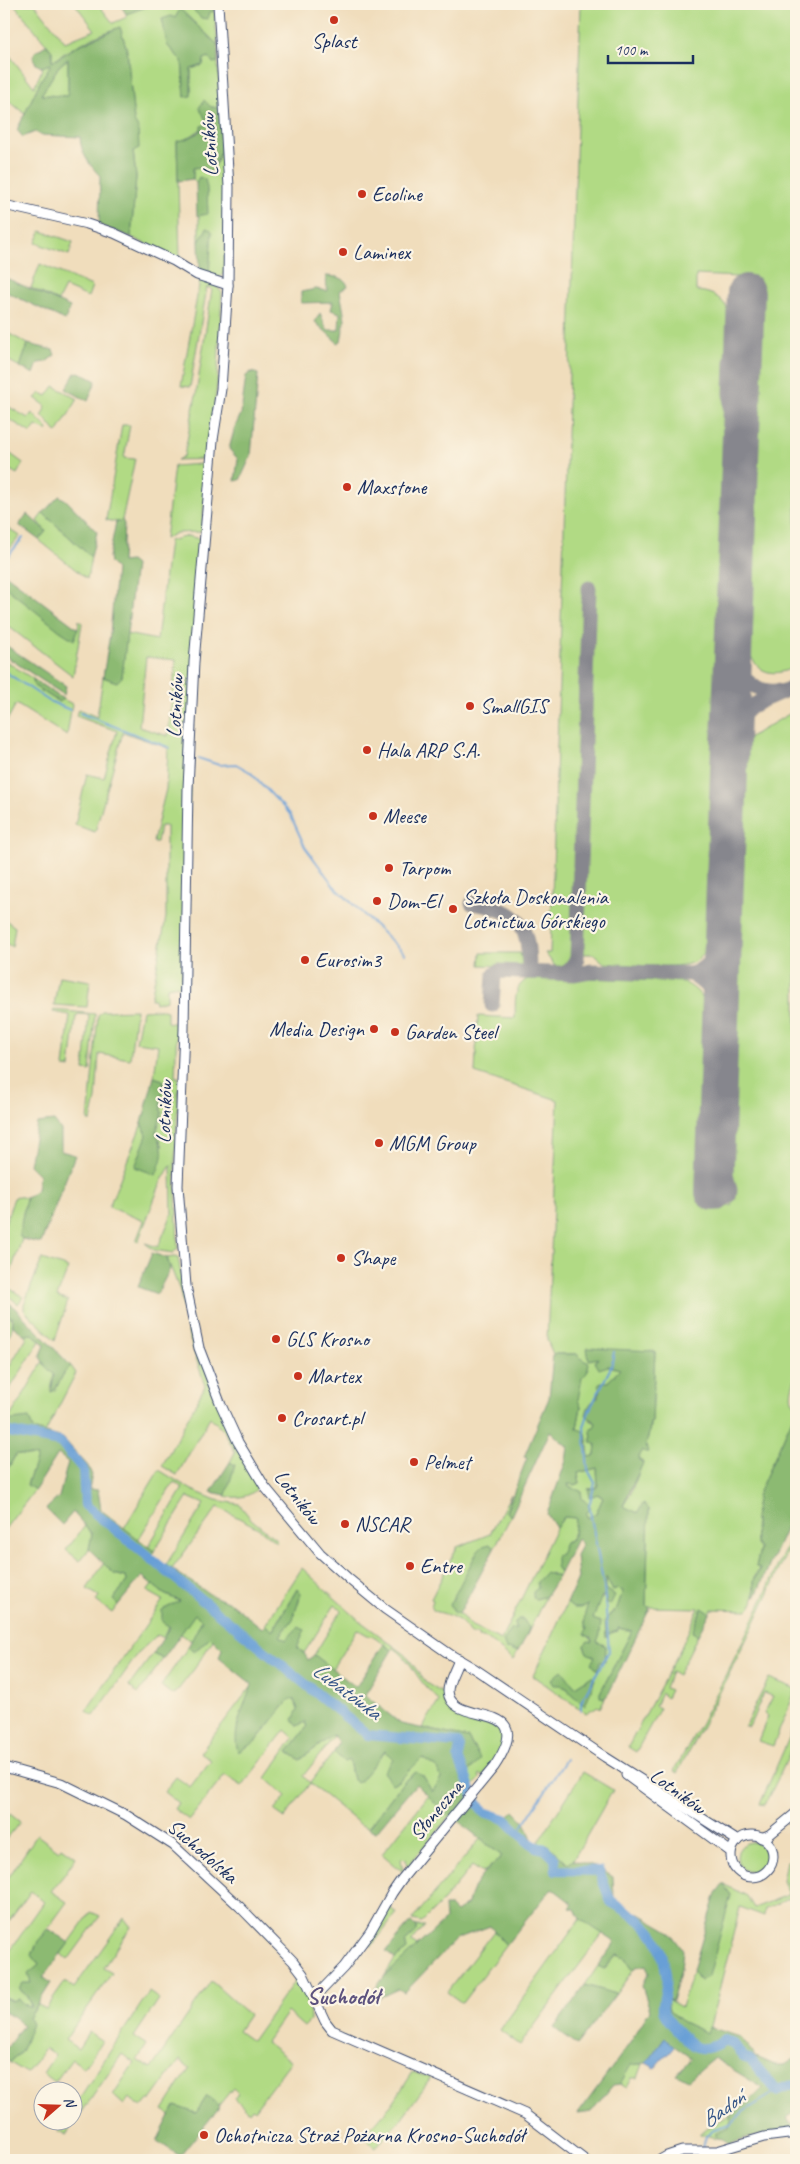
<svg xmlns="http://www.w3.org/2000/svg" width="800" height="2164" font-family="Caveat,sans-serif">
	<rect width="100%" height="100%" fill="#fcf5e5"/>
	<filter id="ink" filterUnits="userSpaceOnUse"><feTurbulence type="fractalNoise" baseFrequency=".02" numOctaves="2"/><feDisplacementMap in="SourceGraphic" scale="10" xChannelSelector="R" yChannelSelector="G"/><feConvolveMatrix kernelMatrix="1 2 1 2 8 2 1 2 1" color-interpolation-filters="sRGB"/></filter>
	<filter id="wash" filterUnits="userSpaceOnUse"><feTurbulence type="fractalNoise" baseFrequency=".0096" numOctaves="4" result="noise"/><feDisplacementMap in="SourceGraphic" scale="20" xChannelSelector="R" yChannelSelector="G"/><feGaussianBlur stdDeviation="1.12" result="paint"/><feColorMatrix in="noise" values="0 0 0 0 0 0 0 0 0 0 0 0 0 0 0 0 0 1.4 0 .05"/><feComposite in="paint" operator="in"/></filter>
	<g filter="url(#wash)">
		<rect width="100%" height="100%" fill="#f0ddbc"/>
		<!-- green -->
		<g fill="#b1da84" stroke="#668471" fill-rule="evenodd">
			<path d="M14,4H35L65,42L95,30L75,4H98L113,23L127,17L126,14L154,4H198L194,11H214L218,45L181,10L175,18L167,45L182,61L185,97L191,95V69L203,65L204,59L209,57L218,62L220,108L211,107L204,100V117L209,124C198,130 190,139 177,142L180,260L131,237L136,177L133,150L134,121L127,50L120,27C101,34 63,49 51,65C40,79 33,97 25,114L4,97V48L34,87L43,68L41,67L52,63V51Z"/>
			<path d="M581,4H796V666C769,681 752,670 746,641L759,278L696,275V291C717,292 729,303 732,324L710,940C707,948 703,958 694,962C679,970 624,964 604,963L594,954H582L593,586L585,587L572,956C568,964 564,967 555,966L545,953H550L553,870Z"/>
			<polygon points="68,58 68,96 41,95 59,66"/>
			<polygon points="223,147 226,193 225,273 218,278 209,275 207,228 199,242 199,177 196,183 193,179 193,168 216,164"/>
			<polygon points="41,231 73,242 69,255 36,243"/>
			<polygon points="40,264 92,286 88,297 65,287 58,301 31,288"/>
			<path d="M200,280L215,284L222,293L217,385L208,457C200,461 187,459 177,460L184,456L196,395L212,289L207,287L190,387L181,386Z"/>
			<polygon points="4,331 28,344 20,367 4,358"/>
			<polygon points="54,386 78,399 57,433 42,415 46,406 35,398 41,393 47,396"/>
			<polygon points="4,404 28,418 32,413 48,429 47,431 36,426 31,433 4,416"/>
			<polygon points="122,425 130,425 124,458 135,459 122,520 116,522 106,520"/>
			<polygon points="4,449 23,463 17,474 5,467"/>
			<polygon points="201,464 207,467 202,530 200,532 176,533 165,539 174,466"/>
			<polygon points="43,513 91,557 87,579 39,540 46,531 37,521"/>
			<polygon points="4,525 20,536 7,552 4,544"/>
			<path d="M188,536L200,539L182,987H178V985L167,987V1000L155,1003L154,999H151L166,917V826H160L157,842H153L166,789L168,748L123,732L95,832L75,825L87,774L104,778L117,731L76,716L78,709L97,717L103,677L117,682L122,677L126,634L157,640L169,541ZM146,657L176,660L168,736L139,727Z"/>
			<polygon points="4,586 29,606 78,629 79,620 82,623 73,676 4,623"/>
			<polygon points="4,660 33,679 34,686 59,702 63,699 72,704 67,736 16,704 4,726"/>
			<path d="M796,710V1375C793,1387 787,1396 796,1406V1410L757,1496L755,1521L756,1543L760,1549L756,1567H760C757,1572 754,1577 754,1583C753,1594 757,1601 748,1610L712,1609L710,1613L702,1608L693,1632L698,1635L678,1675L671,1671L665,1688L670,1690L666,1698L661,1693L655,1706L660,1708L636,1752L628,1747L678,1654L699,1608L646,1607L649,1509L638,1513L623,1506L631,1493L643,1462L638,1459C642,1446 651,1438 650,1423L652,1422L655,1352L599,1357L608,1366L620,1369C616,1375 612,1378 606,1383C597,1391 594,1409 590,1420L596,1423L595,1427L591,1428L592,1443L596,1444L595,1456L589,1457L586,1433L577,1428L581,1407L577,1400L583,1360L577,1354H553L547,1340L558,1100L475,1073L478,1016L515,1018C516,998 512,984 534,976L684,982C699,991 704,996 708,1014L701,1206H732L733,1182L727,1157L743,741Z"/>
			<polygon points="4,919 15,927 12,947 4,942"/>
			<polygon points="481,953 520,953 523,965 522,967 480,965"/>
			<polygon points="59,976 90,981 87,1007 54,1005"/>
			<path d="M159,1009L167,1011V1022L177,1024L175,1077H179L175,1164L178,1248L173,1253L154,1250L145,1243L158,1247L172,1214L171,1165L161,1182L138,1242L136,1241L144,1221L109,1207L142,1123L147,1135L163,1146L156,1133L162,1113C158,1104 165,1090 163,1080L154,1077L158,1045L136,1042L142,1010Z"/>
			<polygon points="54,1010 95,1014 90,1071 84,1070 89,1015 79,1014 76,1016 70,1068 64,1067 70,1015 53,1012"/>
			<polygon points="136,1010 130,1059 99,1054 96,1099 91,1121 88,1121 98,1015 102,1011"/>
			<polygon points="17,1196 26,1198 19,1235 22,1239 6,1286 23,1297 18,1304 4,1292 4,1226 14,1198"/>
			<path d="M174,1257L178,1258L179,1263L193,1335L260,1485C252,1497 238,1499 225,1496L234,1465L230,1462L235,1452L224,1431L210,1417L177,1475L162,1466L205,1386L188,1333L180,1291L167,1258Z"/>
			<polygon points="42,1259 68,1268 57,1297 68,1301 55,1340 24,1310 24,1304"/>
			<path d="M8,1302L11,1304L8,1314C17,1325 10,1333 4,1344V1306Z"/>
			<polygon points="33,1334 40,1341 4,1398 4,1375 27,1337 25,1335"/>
			<polygon points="43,1362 54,1375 51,1392 55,1390 64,1373 71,1366 76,1373 45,1433 7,1422"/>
			<polygon points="16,1454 38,1457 27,1484 35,1490 4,1530 4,1465 9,1467"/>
			<polygon points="597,1468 598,1485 596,1488 589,1489 603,1498 596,1513 588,1518 586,1514 590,1507 569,1487 568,1483 575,1485 580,1483 578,1473"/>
			<polygon points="159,1470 192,1490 216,1500 239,1504 251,1519 277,1540 276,1542 258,1528 218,1507 172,1569 166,1565 204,1504 188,1497 154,1551 148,1547 183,1488 174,1482 138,1540 124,1528"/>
			<path d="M511,1494L506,1512L511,1516L494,1549L490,1544L454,1612L459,1614L472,1626L501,1640L556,1528L564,1517L576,1518C575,1529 575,1537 565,1543L556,1566L560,1573L558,1577L551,1573L538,1588L536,1599L546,1596L526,1637L529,1628L523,1619L515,1622L516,1630L512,1629L509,1634L512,1651H518L513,1660L487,1639L478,1637V1634H470C462,1618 450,1615 434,1611L431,1607L433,1600L431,1599L457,1547L490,1534Z"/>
			<path d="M796,1523V1530C762,1613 720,1693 677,1773L674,1771C720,1691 761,1608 796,1523Z"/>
			<polygon points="85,1526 92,1535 89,1549 80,1561 66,1550"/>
			<polygon points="104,1563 114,1574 126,1577 127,1581 113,1600 118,1605 112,1613 96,1601 99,1596 87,1589"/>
			<path d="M302,1568L360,1621L406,1655L426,1683L444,1694L448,1703L455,1711L462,1715L478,1717L495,1722L500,1728L503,1734L502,1749L483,1776L479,1774L480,1779L472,1787L468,1771L481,1760L468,1738L422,1728L439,1701C435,1695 429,1691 425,1686C414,1673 409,1658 394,1648L392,1650L375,1637L369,1636L357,1629L332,1669L314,1655L341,1611L335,1605L304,1653L297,1648L304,1630L285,1640L280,1636L293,1619L297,1589L272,1631L265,1625Z"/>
			<path d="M606,1576L613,1591L617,1589L623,1591L617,1608L609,1615L610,1633L618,1628L632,1631L600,1693L601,1697L605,1698L600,1708L598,1706L586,1713L533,1676L567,1603L573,1608L588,1604L587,1629L588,1636L594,1642L584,1645L587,1653L606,1646L597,1642L593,1619L600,1600L608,1593L606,1590ZM592,1676L595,1679L591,1687L568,1689L560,1685L567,1679L575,1687Z"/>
			<polygon points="152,1584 164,1594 181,1602 163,1638 157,1635 140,1651 94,1716 86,1711 163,1600 147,1591"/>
			<polygon points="195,1614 202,1619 192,1641 180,1634"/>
			<polygon points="210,1637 213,1640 195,1668 174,1695 161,1686 188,1647 194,1652"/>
			<polygon points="153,1654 163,1659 138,1694 129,1686"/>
			<polygon points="769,1678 796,1689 773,1746 758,1741 768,1716 764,1714 773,1696 764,1693 749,1727 745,1726"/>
			<polygon points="253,1684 237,1726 255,1742 290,1699 294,1700 307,1727 288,1752 300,1760 333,1735 334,1737 303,1776 310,1783 334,1752 344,1761 349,1760 353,1780 385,1751 393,1759 412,1768 422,1758 438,1769 441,1778 432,1793 424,1777 416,1773 404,1781 368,1828 361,1825 310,1783 285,1818 275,1811 286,1796 266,1778 294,1738 285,1730 242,1786 225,1775 189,1820 174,1809 178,1803 164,1792 176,1777 190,1787 211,1760 200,1753"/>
			<path d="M796,1722C796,1748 776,1781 765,1805L760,1804Z"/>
			<polygon points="583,1772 613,1790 573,1860 568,1865 548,1845 537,1844"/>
			<polygon points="428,1796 449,1817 407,1867 406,1859 401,1858 403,1872 382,1854"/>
			<polygon points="10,1814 20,1822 4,1842 4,1823"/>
			<path d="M37,1835L59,1851L62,1847L76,1857L64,1875L51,1891L67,1902C55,1919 41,1936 32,1954L39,1965L35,1969L31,1983L19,1989L26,1995L32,2008L4,1997V1959L44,1902L31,1891L4,1928V1884Z"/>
			<polygon points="480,1839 502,1856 483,1873 472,1866 442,1902 422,1922 412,1920"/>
			<circle cx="752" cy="1857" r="15"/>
			<polygon points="796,1860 796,1880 787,1881 786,1883 791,1895 790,1898 765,1909 764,1916 740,1907 708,2034 683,2022 669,2010 667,1999 681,2007 693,1970 700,1981 731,1895 723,1884 747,1896 754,1908 788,1895 782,1881 786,1861"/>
			<polygon points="389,1907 397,1913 372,1946 369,1944"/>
			<polygon points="91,1912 100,1916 68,1960 61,1954"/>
			<polygon points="124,1918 131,1927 103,1968 112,1973 65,2040 78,2049 89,2032 102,2041 84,2068 72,2059 55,2082 43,2073 55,2055 45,2048 27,2073 9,2062 21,2052 29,2018 38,2005 46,2009 65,1982 74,1988"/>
			<polygon points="580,1919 603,1933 520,2045 500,2030"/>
			<polygon points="416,1926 425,1926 411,1942 419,1947 384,1977 395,1959 407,1950 405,1942 416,1932"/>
			<polygon points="494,1931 506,1945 462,2003 447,1992"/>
			<polygon points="617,1955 625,1958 633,1970 616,1994 585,1985 598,1966 605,1969"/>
			<path d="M298,1976C306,1990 310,2004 310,2021L304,2027L287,2012L266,2042L291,2061L254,2110L252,2108L249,2112L235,2098L238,2093L233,2088L219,2105L207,2096L196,2113L175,2106L171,2115L163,2110L190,2068L180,2060L151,2100H148L142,2107L129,2098L124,2105L113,2095L134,2063L122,2054L66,2135L57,2132L64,2122H72L73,2108L149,1992L159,1999L134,2037L147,2045L137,2060L151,2069L211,1981L249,2015L238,2031L252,2041Z"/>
			<polygon points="631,2064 643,2064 638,2078 632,2078 627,2088 620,2084"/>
			<polygon points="413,2072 431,2078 401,2119 376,2147 363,2137 392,2104"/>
			<polygon points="730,2115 731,2120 729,2128 716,2133 716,2138 700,2134 707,2128"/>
		</g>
		<!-- forest -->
		<g fill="#8cba72" stroke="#547468" fill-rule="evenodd">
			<polygon points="120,4 154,4 126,14"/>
			<polygon points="198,4 215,4 214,11 210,12 208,19 201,18 194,11"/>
			<polygon points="180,9 218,45 218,62 213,63 209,57 204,59 203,65 191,69 191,96 185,97 182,61 167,45 162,19 171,16 175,18"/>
			<path d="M120,27L127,50L134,121L138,128L139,148L133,151L136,177L131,237L99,225L100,176C89,164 81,154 80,137L41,135L35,132L23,137L17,130L41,80L51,64L41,67L36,64L33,57L35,52L46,45L52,51V62L77,46ZM68,59V96L41,95L59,66Z"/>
			<path d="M204,100L211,107L220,108L223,147L211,172L201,167L193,168V179L178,181L177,141C186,140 194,136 201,130V126L209,124L199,108Z"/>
			<polygon points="199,177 205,179 207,188 208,214 197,216 196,183"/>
			<polygon points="207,228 212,231 209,275 200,271 199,242"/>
			<path d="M326,276C336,277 344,276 348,286L340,291L345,319L341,341L338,343L315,322L320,313L327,330H339L340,313L331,310L333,302L301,303V292L316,289L327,291Z"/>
			<polygon points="4,277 70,307 65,320 4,291"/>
			<polygon points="28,344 53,350 55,355 46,362 38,363 34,374 20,367"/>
			<polygon points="79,372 96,381 88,401 66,389 75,373"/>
			<polygon points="251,372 258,374 251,456 240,480 235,481 238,459 229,449 235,427 241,414 246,376"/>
			<polygon points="59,496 66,500 97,532 91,557 43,513"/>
			<polygon points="27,514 46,531 39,540 19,525"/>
			<polygon points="122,520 124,524 122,562 130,561 135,565 122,677 117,682 103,677 110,634 116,569 110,563 109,557 116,522"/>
			<polygon points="4,573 78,629 74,640 60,631 4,586"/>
			<polygon points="4,644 66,686 64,695 4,655"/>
			<polygon points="33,679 63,699 59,702 34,686"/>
			<path d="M154,1077L163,1080C165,1090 158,1104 162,1113L156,1133C166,1151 163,1156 156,1175L135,1167L147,1135L142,1123Z"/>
			<polygon points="54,1121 61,1130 61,1151 75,1155 41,1243 22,1239 19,1235 26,1198 37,1190 39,1175 29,1165 37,1123"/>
			<polygon points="152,1253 167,1258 170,1269 157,1294 138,1287"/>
			<polygon points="11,1304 71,1366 64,1373 55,1390 51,1392 54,1375 46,1367 40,1357 45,1345 33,1334 25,1335 13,1326 13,1319 8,1314"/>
			<path d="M587,1348L655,1351L652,1422L650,1423L649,1433L646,1445L648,1452H645L643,1450L638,1459L643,1463L623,1506L638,1513L643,1503L649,1509L646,1606L650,1608L609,1693L605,1698L600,1697V1693L632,1631L618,1628V1631L610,1633L606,1638L605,1620L617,1608L623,1591L617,1589L613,1591L606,1577V1590L615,1595L610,1605L607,1604L605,1596H602L593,1619L601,1622L600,1634L597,1642L606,1646L605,1662H600L597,1670L591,1663L595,1657L587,1653L584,1645L588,1641L593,1642L592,1638L584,1634L587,1629C582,1621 585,1612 588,1605L581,1608H573L567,1603L578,1578L576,1555L582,1544L577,1539L560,1573L556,1566V1556L560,1554L565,1543L571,1539L574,1534L576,1518L564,1517L556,1528L547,1514L566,1461L568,1447L550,1431L511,1516L506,1512L527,1458L524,1457L549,1398L553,1354H577L583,1360L589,1363L587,1373L582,1378L578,1400L581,1407L577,1428L586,1433L589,1457L595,1456L596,1444L592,1443L591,1428L594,1427L596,1423L586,1415C588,1406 590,1402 598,1398L601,1390L598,1386L601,1382H608L620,1369L608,1366L599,1369L595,1362L598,1358L589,1360ZM597,1468L598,1485L596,1488L588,1489L590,1497L598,1494L603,1498L596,1513L588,1518L586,1514L591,1507L582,1498L581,1491L569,1487L568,1484L575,1485L580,1483L578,1473Z"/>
			<polygon points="796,1410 796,1505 755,1598 754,1580 760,1568 756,1567 760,1549 756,1543 755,1521 757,1496"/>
			<path d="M29,1418L33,1429L63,1438L88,1466L92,1475L89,1489L98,1490L101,1510L154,1551L152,1556L211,1595L232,1604L262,1628L265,1625L273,1631L297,1589L301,1594L293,1619L280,1636L286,1640L298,1627L305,1630L297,1648L304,1653L308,1660L314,1655L316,1656L356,1687L384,1644L392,1650L365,1695L401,1724L468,1738L481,1760L468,1772L473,1793L485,1811L506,1819L514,1811L525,1822L533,1841L536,1844L548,1845L568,1864L573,1860L595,1866L613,1877L614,1899L669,1931L683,1950L681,1969L672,2001L667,1999L669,2010L683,2022L707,2033L709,2027L740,2037L756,2057L775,2065H785L796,2058V2111L787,2118L790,2123L796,2124V2130L763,2134L728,2144L723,2139L716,2138V2133L729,2128L731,2120L730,2115L749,2102L763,2088L714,2058L688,2080L677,2074L691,2058L674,2046L665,2037L646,2063L631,2065L620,2084L613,2085L591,2112L578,2114L630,2043L650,2010L642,1986L649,1973L646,1965L636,1967L633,1970L625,1958L617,1955L604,1969L598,1966L615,1942L580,1919L575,1909L570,1908L573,1904L552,1888L506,1945L490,1926L456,1939L405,1992L398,1989L374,2000L369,1997L384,1977L445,1920L444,1906H450L456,1912L468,1904C472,1881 487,1871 502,1856L458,1821L449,1817L416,1784L376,1832L368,1828L404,1781L416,1772L424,1777L432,1792L441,1778L438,1769L422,1758L399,1781L392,1784L383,1772L393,1759L385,1751L358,1783L353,1780L349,1760L344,1762L334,1752L339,1743L333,1735L300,1760L288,1752L307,1727L305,1722L297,1726L293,1720L298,1709L294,1700L290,1699L255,1742L238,1752C231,1730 245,1705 252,1684L219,1658L222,1649L210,1637L194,1652L188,1647L202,1620L195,1614L163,1659L153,1654L170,1627L162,1622V1610L180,1601L164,1594L142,1576L118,1605L113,1600L127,1581L126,1577L114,1574L89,1549L92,1534L73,1512L62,1525L46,1509L59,1497L68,1462L58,1454L35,1490L27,1485L37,1457L16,1454L9,1467L4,1465V1421Z"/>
			<polygon points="230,1462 235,1465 226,1495 211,1492"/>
			<polygon points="490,1544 494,1549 459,1614 454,1612 450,1604 477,1552 483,1546"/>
			<polygon points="546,1572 558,1577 546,1596 536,1599 533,1597 533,1592 538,1588 537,1582"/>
			<polygon points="702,1608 710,1613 698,1635 692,1632"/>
			<polygon points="519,1619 523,1619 529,1628 526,1637 518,1651 506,1649 503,1641 512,1629 516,1630 515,1622"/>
			<polygon points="562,1670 575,1687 592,1676 595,1679 585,1706 570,1693 568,1689 560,1685 554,1685 551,1680"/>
			<polygon points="723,1884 731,1895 709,1976 700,1981 693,1970 716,1893"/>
			<polygon points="410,1923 416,1926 416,1932 405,1942 407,1950 395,1959 386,1952"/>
			<polygon points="49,1929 69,1943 43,1977 51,1983 29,2018 32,2024 21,2052 9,2062 4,2058 4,2052 23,2025 4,2011 4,1997 11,2001 18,1999 22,2004 32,2007 26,1995 19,1989 23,1983 31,1983 28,1974 39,1965 32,1955 38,1941"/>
			<polygon points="585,1985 616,1994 577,2045 554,2028"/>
			<polygon points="207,2096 219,2105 218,2109 180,2156 157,2141 175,2106 196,2113"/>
		</g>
		<!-- water -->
		<polygon fill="#689fd6" stroke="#42679a" points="665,2037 674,2046 655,2068 646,2063"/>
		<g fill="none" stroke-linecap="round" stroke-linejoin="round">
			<!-- stream -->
			<g stroke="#689fd6" stroke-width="2">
				<polyline points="8,556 23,538"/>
				<polyline points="4,671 49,701 70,710"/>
				<polyline points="80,713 170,748"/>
				<polyline points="198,758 219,765 236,764 250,772 290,814 305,847 334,886 405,954"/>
				<polyline points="581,1710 581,1703 584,1696 609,1651 604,1587 589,1506 595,1483 588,1470 584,1427 589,1411 611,1367 614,1352"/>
				<polyline points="518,1833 566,1759"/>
				<polyline points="703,2148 706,2136 714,2130 730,2125 743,2112 777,2091"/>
			</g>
			<!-- river -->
			<path stroke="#689fd6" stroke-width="10" d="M4,1431L60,1442L83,1469L85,1505L368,1735L458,1743L460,1747L458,1757L475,1800L484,1812L505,1819L527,1841L536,1847L545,1849L555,1859L556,1870L599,1871L611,1902C628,1911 652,1926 659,1945C663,1956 668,1975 666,1987C665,1994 662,2002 663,2010C664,2018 688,2043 696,2047C705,2051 718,2045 725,2040L734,2044L743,2057L751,2060L777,2091L796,2083"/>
			<!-- taxiway -->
			<g stroke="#86868d" stroke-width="15">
				<path d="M733,654C739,676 753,693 777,691"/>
				<path d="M730,738C746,697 764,703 796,685"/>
				<path d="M472,903C521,910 529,924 529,972"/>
				<polyline points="561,973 569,970 577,959 589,588"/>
				<path d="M691,974C712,988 713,992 720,1016"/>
				<path d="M492,1005L494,975L499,971L575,974L591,971L691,974C709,968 715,954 723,938"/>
				<polyline points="715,1163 704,1194 707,1200 720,1203 729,1196 730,1190 716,1136"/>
			</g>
			<!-- runway -->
			<polyline stroke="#86868d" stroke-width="38" points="714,1192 746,293"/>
		</g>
	</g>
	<g filter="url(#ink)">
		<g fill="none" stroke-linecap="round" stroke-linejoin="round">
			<!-- minor casing -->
			<g stroke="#3b496c" stroke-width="11">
				<g id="minor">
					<polyline points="218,4 229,187 228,285 221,389 213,440 194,662 188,788 184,1029 178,1186 186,1286 199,1348 221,1405 238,1442 265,1487 320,1553 350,1580 385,1609 451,1655 475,1669 605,1757 738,1841"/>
					<polyline points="4,205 87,224 114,233 174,261 197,275 228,285"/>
					<polyline points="4,1767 61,1783 126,1815 173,1845 240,1907 293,1961 303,1974 325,2021 332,2030 525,2114 585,2160"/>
					<polyline points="626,1775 731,1852"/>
					<circle cx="752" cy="1856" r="21"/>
					<polyline points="761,1838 769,1835 796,1813"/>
					<path d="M315,1997L344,1967L370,1932L392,1893L401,1880L494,1767C542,1695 450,1730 448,1691C448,1681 456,1669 459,1659"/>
					<polyline points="660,2160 667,2156 682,2151 717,2151 764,2137 796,2133"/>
				</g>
			</g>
			<!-- minor -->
			<use href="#minor" stroke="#fff" stroke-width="9"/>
		</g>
	</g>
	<!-- markers -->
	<g fill="#c8321e" stroke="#fcf5e5" stroke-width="2">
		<circle cx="334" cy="20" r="5"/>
		<circle cx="362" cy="194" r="5"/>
		<circle cx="343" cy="252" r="5"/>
		<circle cx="347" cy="487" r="5"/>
		<circle cx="470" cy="706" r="5"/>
		<circle cx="367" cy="750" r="5"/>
		<circle cx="373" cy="816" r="5"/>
		<circle cx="389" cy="868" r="5"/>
		<circle cx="377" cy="901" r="5"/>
		<circle cx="453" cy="909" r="5"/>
		<circle cx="305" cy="960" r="5"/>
		<circle cx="374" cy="1029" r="5"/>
		<circle cx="395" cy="1032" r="5"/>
		<circle cx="379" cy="1143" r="5"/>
		<circle cx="341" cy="1258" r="5"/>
		<circle cx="276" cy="1339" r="5"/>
		<circle cx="298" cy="1376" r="5"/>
		<circle cx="282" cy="1418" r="5"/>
		<circle cx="414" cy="1462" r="5"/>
		<circle cx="345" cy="1524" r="5"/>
		<circle cx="410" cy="1566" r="5"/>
		<circle cx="204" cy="2135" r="5"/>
	</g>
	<g text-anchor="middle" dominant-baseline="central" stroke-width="4.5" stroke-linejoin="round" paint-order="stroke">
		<!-- poi labels -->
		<g font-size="21" fill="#1b2f5e" stroke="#fcf5e5" text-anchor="start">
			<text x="334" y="41" text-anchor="middle">Splast</text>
			<text x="372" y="194">Ecoline</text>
			<text x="353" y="252">Laminex</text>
			<text x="357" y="487">Maxstone</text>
			<text x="480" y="706">SmallGIS</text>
			<text x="377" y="750">Hala ARP S.A.</text>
			<text x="383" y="816">Meese</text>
			<text x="399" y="868">Tarpom</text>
			<text x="463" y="897">Szkoła Doskonalenia<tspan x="463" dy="24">Lotnictwa Górskiego</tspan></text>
			<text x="387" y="901">Dom-El</text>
			<text x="315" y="960">Eurosim3</text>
			<text x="364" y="1029" text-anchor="end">Media Design</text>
			<text x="405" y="1032">Garden Steel</text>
			<text x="389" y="1143">MGM Group</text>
			<text x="351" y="1258">Shape</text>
			<text x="286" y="1339">GLS Krosno</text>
			<text x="308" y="1376">Martex</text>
			<text x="292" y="1418">Crosart.pl</text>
			<text x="424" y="1462">Pelmet</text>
			<text x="355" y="1524">NSCAR</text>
			<text x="420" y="1566">Entre</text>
			<text x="214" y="2135">Ochotnicza Straż Pożarna Krosno-Suchodół</text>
		</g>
		<!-- street labels -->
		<g font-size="21" fill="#1b2f5e" stroke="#fcf5e5">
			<text transform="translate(209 145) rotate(-93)">Lotników</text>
			<text transform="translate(175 706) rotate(-87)">Lotników</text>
			<text transform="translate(164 1112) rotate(-88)">Lotników</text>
			<text transform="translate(298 1497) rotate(52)">Lotników</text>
			<text transform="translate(678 1791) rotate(36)">Lotników</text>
			<text transform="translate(436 1810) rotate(-50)">Słoneczna</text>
			<text transform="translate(203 1851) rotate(41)">Suchodolska</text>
		</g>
		<!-- water labels -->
		<g font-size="22" font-style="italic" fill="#365688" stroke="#fcf5e5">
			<text transform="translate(347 1691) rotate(37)">Lubatówka</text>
			<text transform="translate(723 2109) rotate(-35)">Badoń</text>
		</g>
		<!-- quarter labels -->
		<g font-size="24" font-weight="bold" fill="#5c527e" stroke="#fcf5e5">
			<text x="343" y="1996">Suchodół</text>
		</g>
	</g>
	<!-- margin -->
	<rect width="800" height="2164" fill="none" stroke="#fcf5e5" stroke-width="20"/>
	<!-- north arrow -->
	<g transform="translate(58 2106) rotate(70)"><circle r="24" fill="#fcf5e5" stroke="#a2a6af"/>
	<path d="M0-4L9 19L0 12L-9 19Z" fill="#c8321e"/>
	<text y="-8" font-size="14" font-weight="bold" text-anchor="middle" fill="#1b2f5e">N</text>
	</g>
	<!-- scale -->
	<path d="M608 55v8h85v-8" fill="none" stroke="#1b2f5e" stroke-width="2.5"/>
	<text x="615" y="55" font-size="15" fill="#1b2f5e" stroke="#fcf5e5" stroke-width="4" paint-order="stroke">100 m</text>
</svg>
